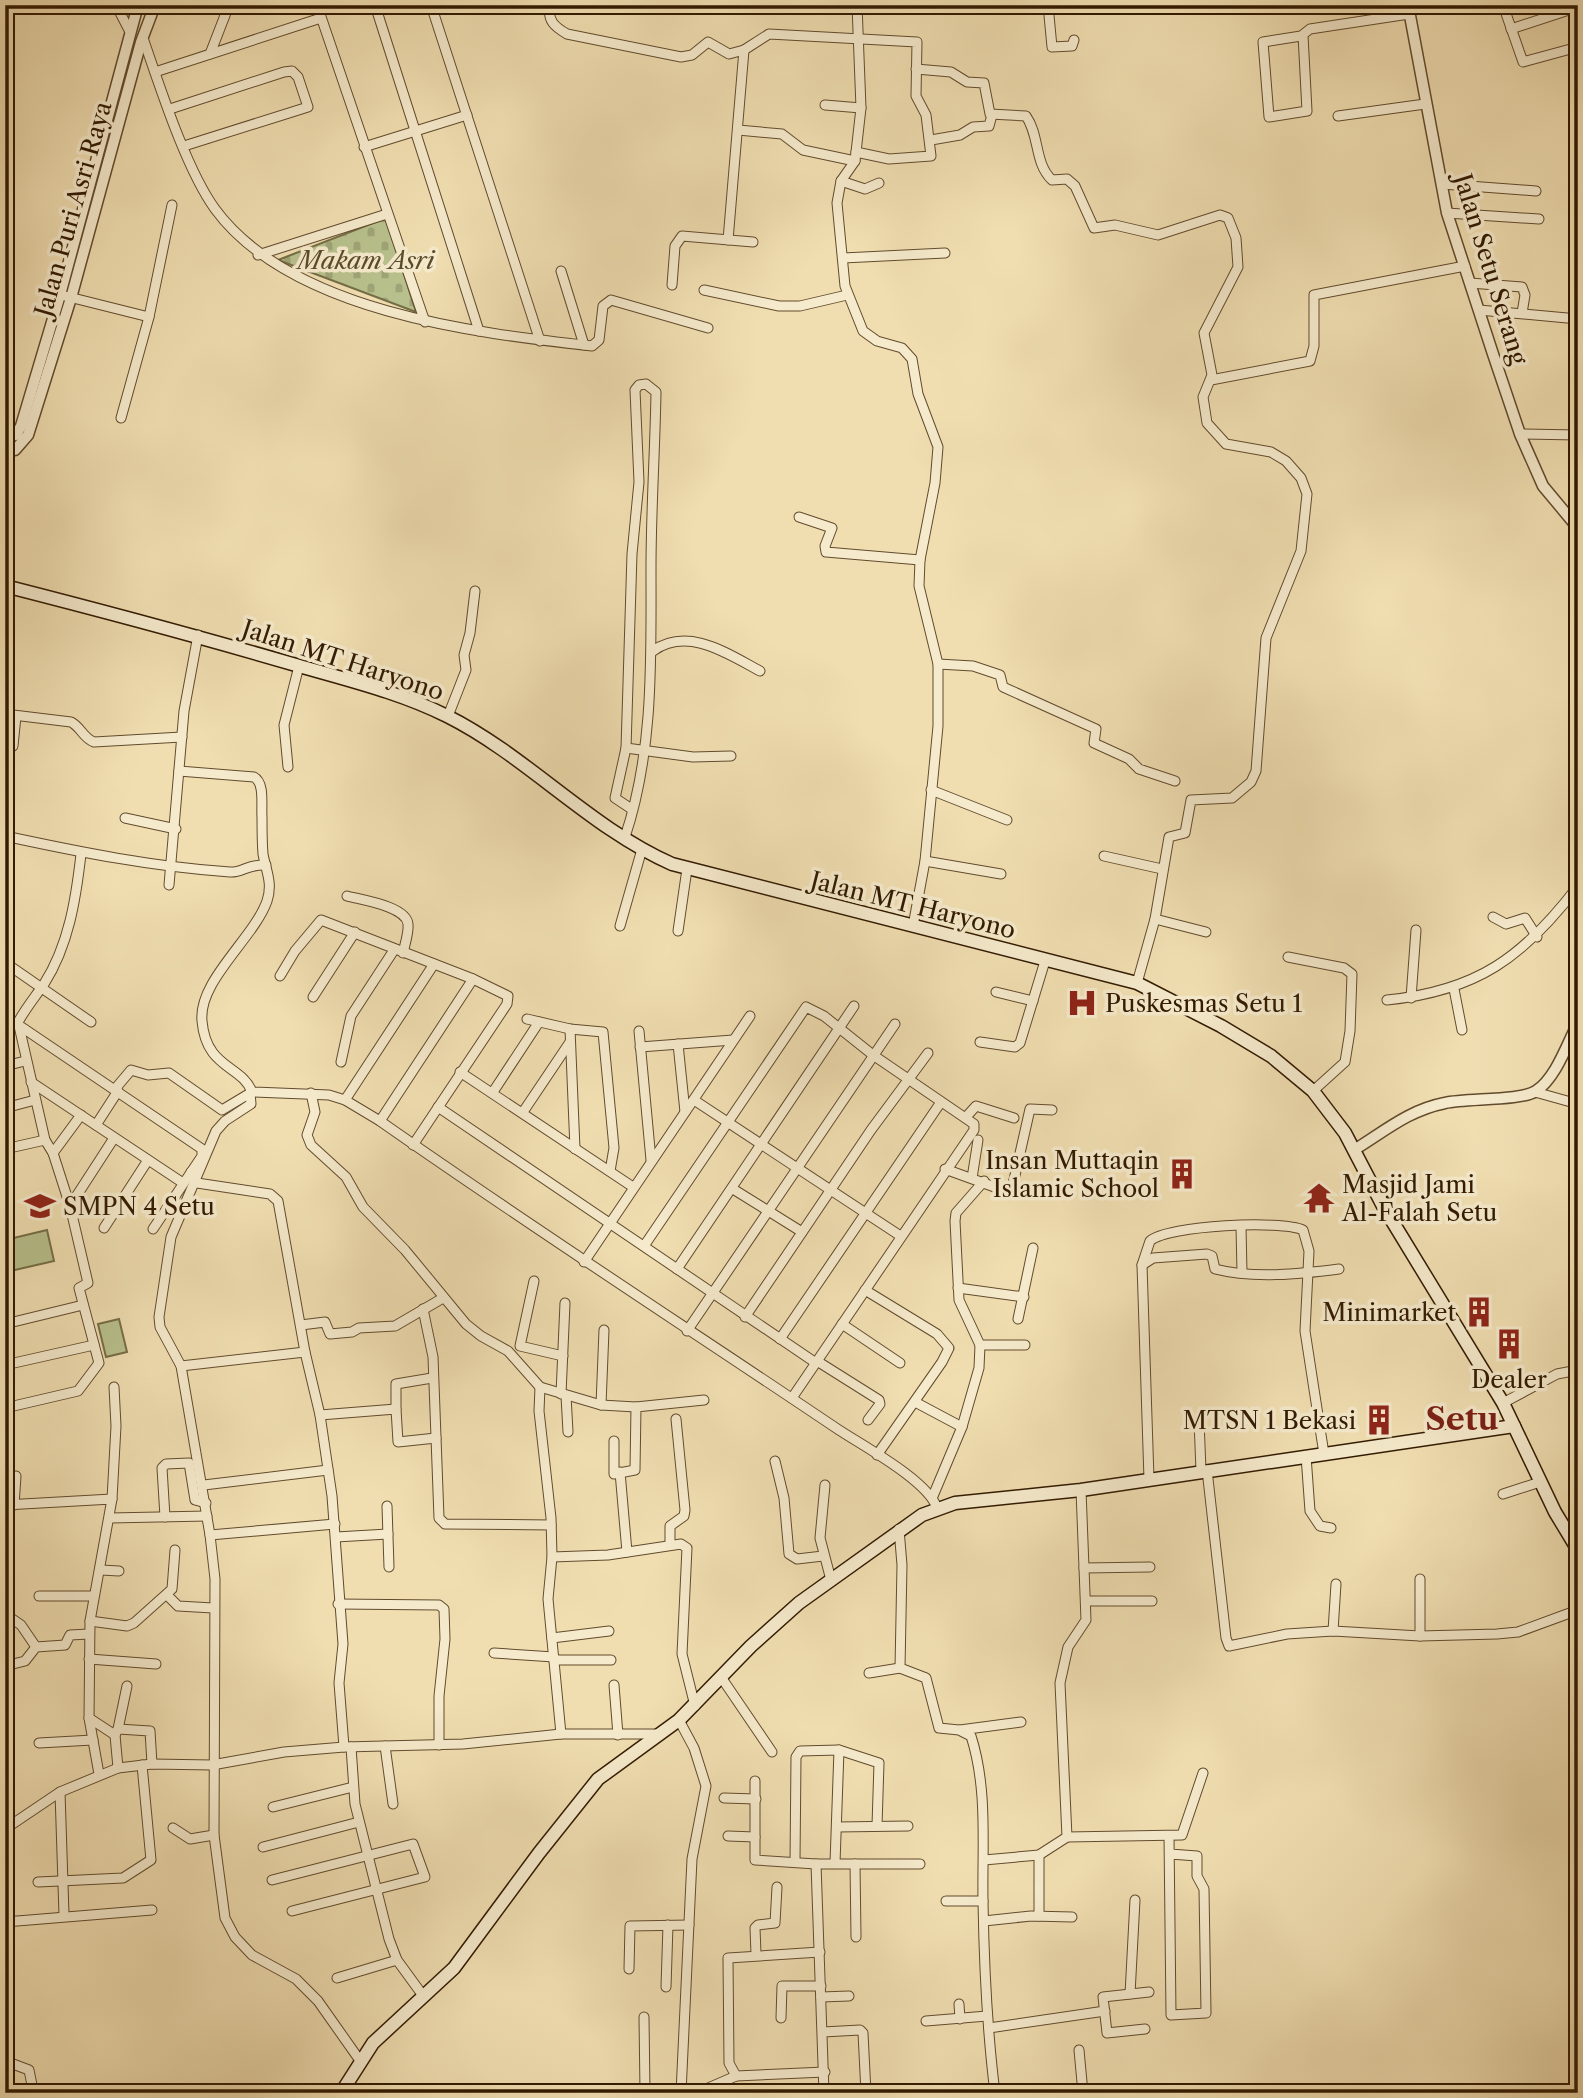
<svg xmlns="http://www.w3.org/2000/svg" width="1583" height="2098" font-family="'Libre Caslon Text',serif">
	<defs>
		<pattern id="cemetery-stones" width="16" height="16" patternUnits="userSpaceOnUse" patternTransform="scale(1.75)"><rect width="16" height="16" fill="#b8c18d"/><path d="M2 7V4a2 2 0 0 1 4 0v3zM10 15v-3a2 2 0 0 1 4 0v3z" fill="#9fa578"/></pattern>
	</defs>
	<rect width="100%" height="100%" fill="#f0deb1"/>
	<filter id="stains"><feTurbulence type="fractalNoise" baseFrequency=".00286" numOctaves="4"/><feColorMatrix values="0 0 0 0 .2 0 0 0 0 .09 0 0 0 0 .02 0 0 0 .5 -.17"/></filter>
	<radialGradient id="worn" r=".72"><stop offset=".6" stop-color="#630" stop-opacity="0"/><stop offset="1" stop-color="#630" stop-opacity=".3"/></radialGradient>
	<!-- cemetery -->
	<polygon fill="url(#cemetery-stones)" stroke="#756e47" stroke-width="2" points="386,218 416,312 278,260"/>
	<!-- pitch -->
	<g fill="#b8c18d" stroke="#756e47" stroke-width="2">
		<polygon points="47,1230 54,1261 6,1272 5,1240"/>
		<polygon points="119,1319 127,1352 106,1357 98,1324"/>
	</g>
	<g fill="none" stroke-linecap="round" stroke-linejoin="round">
		<!-- minor casing -->
		<g stroke="#624b2d" stroke-width="11">
			<g id="minor">
				<polyline points="116,5 129,30"/>
				<polyline points="317,5 425,322"/>
				<polyline points="375,5 479,331"/>
				<polyline points="431,5 540,341"/>
				<path d="M550,5C547,21 555,27 567,34L681,57L692,55L708,42L729,54L744,50L769,34L917,42L916,96L926,115L931,156L889,159L856,152"/>
				<polyline points="857,5 861,108 855,161 841,181 837,203 845,286 863,331 877,341 902,348 912,359 918,394 938,447 935,483 920,560 919,586 938,664 938,726 925,861 913,926"/>
				<polyline points="1048,5 1052,47 1072,46 1074,40"/>
				<polyline points="1503,5 1523,62 1578,47"/>
				<polyline points="1541,5 1545,17"/>
				<polyline points="1511,29 1578,7"/>
				<polyline points="1303,35 1307,111 1269,117 1263,42 1301,36 1310,29 1409,14"/>
				<path d="M143,38C160,87 186,169 215,209C290,311 474,333 592,346L599,340L603,306L611,300L708,328"/>
				<polyline points="210,54 229,5"/>
				<path d="M916,69L951,72L967,82L984,83L990,114L1026,116C1040,136 1034,163 1052,180L1067,179L1075,186L1094,228L1115,225L1158,235L1220,215L1228,218L1236,238L1238,267L1204,333L1212,375L1203,397L1207,423L1226,444L1271,452L1286,461L1301,478L1307,494L1301,551L1266,638L1256,771L1251,782L1232,798L1191,800L1185,833L1169,837L1155,919L1137,983"/>
				<polyline points="155,72 321,18"/>
				<polyline points="825,105 861,108"/>
				<polyline points="170,109 284,72 292,71 298,77 308,107 184,146"/>
				<polyline points="1338,116 1425,104"/>
				<polyline points="738,130 782,134 803,150 855,161"/>
				<polyline points="931,140 960,135 973,127 989,126 992,115"/>
				<polyline points="364,147 467,115"/>
				<polyline points="841,181 865,189 879,183"/>
				<polyline points="1442,184 1536,191"/>
				<polyline points="1447,213 1539,219"/>
				<polyline points="728,240 744,50"/>
				<polyline points="258,255 387,214"/>
				<polyline points="843,258 945,253"/>
				<polyline points="561,271 584,345"/>
				<polyline points="1470,283 1522,287 1525,295 1522,313"/>
				<polyline points="672,285 675,246 682,236 753,242"/>
				<polyline points="704,290 779,306 800,306 847,295"/>
				<polyline points="65,296 149,317"/>
				<polyline points="1479,310 1578,319"/>
				<polyline points="1211,380 1310,361 1314,346 1314,295 1465,266"/>
				<polyline points="121,418 149,317 172,205"/>
				<polyline points="1520,434 1578,435"/>
				<polyline points="799,517 832,528 825,546 826,552 920,560"/>
				<path d="M653,651C688,626 728,654 760,671"/>
				<polyline points="938,664 973,666 1000,675 1003,687 1096,729 1094,743 1129,759 1139,769 1175,781"/>
				<path d="M5,714L71,722C81,727 83,738 94,742L182,737"/>
				<polyline points="448,716 466,670 464,655 470,633 475,591"/>
				<polyline points="626,748 693,757 731,756"/>
				<polyline points="5,751 13,746 16,716"/>
				<polyline points="288,767 284,725 299,666"/>
				<path d="M179,771L254,777C265,783 261,805 262,817C262,829 262,842 263,854C266,871 273,883 267,901C254,938 198,981 202,1021C206,1069 242,1065 252,1092L329,1095L345,1100L380,1121C531,1227 686,1327 839,1430C865,1447 928,1481 937,1508"/>
				<polyline points="931,790 1007,820"/>
				<polyline points="125,818 176,829"/>
				<path d="M5,836C79,852 154,867 230,872C242,873 247,864 266,865"/>
				<path d="M625,837C654,750 651,659 651,568C651,510 655,451 656,392L646,384L639,385L635,390L639,482L632,554L626,748L615,798L633,810"/>
				<polyline points="1104,856 1162,869"/>
				<polyline points="925,861 1001,874"/>
				<polyline points="169,885 184,711 198,635"/>
				<path d="M347,896C361,900 406,906 408,924C409,932 405,944 403,953"/>
				<polyline points="1493,917 1506,924 1525,918 1537,937"/>
				<polyline points="1155,919 1206,932"/>
				<polyline points="620,926 642,849"/>
				<polyline points="678,931 687,869"/>
				<polyline points="1288,957 1344,968 1352,974 1350,1031 1345,1062 1313,1091"/>
				<polyline points="7,964 91,1022"/>
				<polyline points="280,976 295,951 321,920 473,979 508,996 507,1004 413,1145"/>
				<polyline points="1454,989 1462,1030"/>
				<polyline points="996,992 1033,1001"/>
				<polyline points="313,997 355,932"/>
				<polyline points="1411,998 1416,930"/>
				<path d="M1387,1000C1477,991 1524,957 1578,886"/>
				<polyline points="527,1019 570,1029 603,1032 614,1148 610,1171"/>
				<polyline points="5,1023 17,1024 202,1149 202,1156 153,1229"/>
				<path d="M17,1024C25,1009 35,997 44,984C69,945 76,898 81,854"/>
				<polyline points="19,1026 45,1140 53,1153 70,1206 114,1138"/>
				<polyline points="570,1029 575,1149"/>
				<polyline points="639,1031 651,1160"/>
				<polyline points="980,1042 1015,1047 1020,1043 1045,961"/>
				<polyline points="678,1044 685,1112"/>
				<polyline points="640,1047 733,1040"/>
				<polyline points="341,1062 351,1016 394,950"/>
				<polyline points="5,1066 25,1061"/>
				<polyline points="460,1072 633,1187"/>
				<polyline points="31,1082 183,1183"/>
				<polyline points="115,1089 131,1070 148,1075 169,1073 222,1110 252,1092"/>
				<polyline points="493,1092 539,1022"/>
				<polyline points="1535,1092 1578,1104"/>
				<polyline points="250,1093 251,1104 225,1121 216,1131 171,1237 159,1317 160,1327 181,1366 210,1535 215,1579 214,1835 225,1918 235,1937 252,1955 296,1979 318,2001 361,2062"/>
				<polyline points="311,1093 315,1112 307,1135 311,1145 346,1177 363,1207 405,1250 466,1324 481,1336 508,1351 540,1387 601,1405 636,1407"/>
				<polyline points="345,1100 434,964"/>
				<polyline points="694,1100 899,1235"/>
				<polyline points="438,1107 816,1363"/>
				<polyline points="5,1108 35,1100"/>
				<polyline points="523,1112 570,1042"/>
				<polyline points="966,1117 976,1106 1014,1118"/>
				<polyline points="380,1121 473,979"/>
				<polyline points="96,1125 118,1091"/>
				<polyline points="5,1149 45,1140"/>
				<polyline points="53,1153 81,1115"/>
				<polyline points="945,1169 1011,1193 1030,1109 1052,1110"/>
				<polyline points="191,1172 197,1183 270,1194 278,1201 305,1352 320,1415 332,1496 343,1644 339,1683 344,1747"/>
				<polyline points="972,1178 978,1140"/>
				<polyline points="733,1189 802,1232"/>
				<polyline points="1241,1226 1242,1273"/>
				<polyline points="104,1228 148,1160"/>
				<polyline points="644,1246 806,1007 824,1016 873,1055 974,1124 974,1130 792,1398"/>
				<polyline points="584,1262 750,1016"/>
				<path d="M1142,1265L1153,1258L1207,1254L1212,1256L1215,1269C1254,1279 1300,1274 1339,1269"/>
				<polyline points="677,1269 854,1006"/>
				<polyline points="534,1281 520,1346 563,1356"/>
				<polyline points="958,1288 1024,1297"/>
				<polyline points="865,1290 937,1334 949,1348 942,1362 877,1455"/>
				<polyline points="423,1309 433,1357 439,1518 445,1524 551,1525"/>
				<polyline points="745,1317 871,1130 928,1053"/>
				<polyline points="1018,1319 1033,1248"/>
				<polyline points="5,1324 83,1305"/>
				<polyline points="842,1324 900,1363"/>
				<polyline points="301,1325 325,1322 330,1334 352,1332 359,1328 395,1326 443,1298"/>
				<polyline points="687,1331 895,1024"/>
				<polyline points="780,1339 941,1102"/>
				<polyline points="980,1345 1025,1345"/>
				<polyline points="817,1361 879,1400 880,1404 868,1420"/>
				<polyline points="5,1365 94,1345"/>
				<polyline points="181,1366 305,1352"/>
				<polyline points="540,1387 539,1411 551,1518 552,1557 548,1599 561,1734"/>
				<polyline points="561,1394 565,1303"/>
				<polyline points="566,1396 568,1432"/>
				<polyline points="915,1402 962,1427"/>
				<polyline points="1503,1403 1557,1374 1578,1370"/>
				<polyline points="601,1405 604,1330"/>
				<polyline points="5,1408 78,1391 99,1363 79,1288 88,1283 70,1206"/>
				<polyline points="396,1409 396,1384 432,1378"/>
				<polyline points="320,1415 396,1409 398,1442 436,1438"/>
				<polyline points="1199,1420 1201,1471"/>
				<polyline points="614,1441 614,1474 635,1470 636,1407 704,1400"/>
				<polyline points="1306,1456 1310,1511 1320,1526 1331,1528"/>
				<polyline points="775,1461 784,1498 789,1554 797,1559 823,1556"/>
				<polyline points="1207,1470 1226,1638 1229,1646 1287,1634 1333,1631 1420,1636 1497,1634 1518,1632 1578,1610"/>
				<polyline points="620,1472 627,1552"/>
				<path d="M1149,1479L1142,1265L1150,1241C1168,1225 1282,1220 1303,1230L1309,1251L1305,1331L1324,1454"/>
				<polyline points="204,1485 328,1470"/>
				<polyline points="825,1485 820,1538 831,1580"/>
				<polyline points="1503,1494 1540,1482"/>
				<polyline points="933,1496 962,1427 979,1368 980,1345 959,1300 955,1221 956,1213 984,1181"/>
				<polyline points="112,1499 116,1426 114,1387"/>
				<polyline points="5,1505 112,1499 90,1621 89,1718 99,1774"/>
				<polyline points="14,1505 16,1476"/>
				<polyline points="387,1506 389,1567"/>
				<polyline points="165,1517 162,1468 166,1464 189,1463 195,1500 206,1503"/>
				<polyline points="110,1518 207,1516"/>
				<path d="M899,1529L902,1565L900,1668L926,1678L939,1728L959,1730L971,1736C988,1789 982,1847 983,1901C984,1965 987,2029 995,2093"/>
				<polyline points="210,1535 335,1524"/>
				<polyline points="336,1537 388,1534"/>
				<polyline points="670,1545 670,1526 684,1516 685,1510 676,1419"/>
				<polyline points="552,1557 608,1555 681,1544 687,1548 682,1654 695,1706"/>
				<polyline points="1084,1568 1150,1567"/>
				<polyline points="101,1570 119,1571"/>
				<polyline points="39,1596 93,1596"/>
				<polyline points="168,1596 178,1606 213,1608"/>
				<polyline points="1087,1601 1152,1601"/>
				<polyline points="338,1604 439,1605 444,1609 445,1639 439,1696 439,1745"/>
				<polyline points="5,1614 21,1625 36,1647"/>
				<polyline points="90,1621 127,1626 134,1623 172,1589 175,1550"/>
				<polyline points="1333,1631 1336,1584"/>
				<polyline points="1420,1636 1420,1579"/>
				<polyline points="552,1638 609,1631"/>
				<polyline points="494,1653 554,1657"/>
				<polyline points="89,1659 156,1664"/>
				<polyline points="554,1660 611,1660"/>
				<polyline points="5,1666 25,1661 36,1647 65,1645 70,1635 89,1634"/>
				<polyline points="869,1673 900,1668"/>
				<polyline points="721,1677 772,1752"/>
				<polyline points="614,1685 618,1735"/>
				<polyline points="89,1718 115,1735 118,1729 150,1731 152,1764"/>
				<polyline points="679,1720 694,1748 706,1786 692,1859 681,2093"/>
				<polyline points="118,1729 127,1686"/>
				<polyline points="960,1730 1021,1722"/>
				<polyline points="115,1735 118,1768"/>
				<polyline points="39,1743 93,1740"/>
				<polyline points="385,1746 393,1804"/>
				<polyline points="351,1747 355,1804 389,1939 397,1960 424,1997"/>
				<polyline points="755,1781 755,1860 816,1864 920,1864"/>
				<polyline points="60,1792 64,1915"/>
				<polyline points="724,1798 756,1799"/>
				<polyline points="273,1807 353,1787"/>
				<polyline points="837,1827 908,1826"/>
				<polyline points="173,1828 190,1839 214,1835"/>
				<polyline points="5,1829 60,1792 118,1768 152,1764 212,1765 284,1752 344,1747 463,1744 561,1734 661,1734"/>
				<polyline points="728,1836 755,1837"/>
				<polyline points="1169,1836 1171,2015 1206,2013 1204,1889 1197,1876 1197,1856 1170,1854"/>
				<polyline points="1067,1837 1182,1835 1203,1773"/>
				<polyline points="263,1847 359,1822"/>
				<polyline points="984,1860 1039,1855 1067,1837 1060,1683 1068,1647 1086,1620 1081,1490"/>
				<polyline points="795,1862 796,1757 800,1751 839,1750 879,1763 877,1826"/>
				<polyline points="835,1863 839,1750"/>
				<polyline points="816,1864 824,2093"/>
				<polyline points="855,1864 856,1937"/>
				<polyline points="272,1880 413,1844 425,1877 292,1911"/>
				<polyline points="38,1882 123,1878 151,1860 142,1765"/>
				<polyline points="946,1901 983,1901"/>
				<polyline points="1039,1916 1039,1855"/>
				<polyline points="984,1921 1031,1916 1072,1917"/>
				<polyline points="5,1922 152,1910"/>
				<polyline points="820,1952 728,1958 729,2063 736,2076 825,2072"/>
				<polyline points="756,1954 755,1928 758,1925 775,1923 777,1887"/>
				<polyline points="629,1969 630,1926 689,1925"/>
				<polyline points="337,1978 397,1960"/>
				<polyline points="666,1987 668,1925"/>
				<polyline points="1130,1994 1135,1900"/>
				<polyline points="821,1997 849,1996"/>
				<polyline points="5,2000 5,2057"/>
				<polyline points="959,2004 960,2019"/>
				<polyline points="644,2017 645,2092"/>
				<polyline points="781,2018 782,1986 821,1986"/>
				<polyline points="926,2021 987,2016"/>
				<polyline points="989,2028 1105,2011"/>
				<polyline points="1145,2029 1107,2033 1103,1997 1149,1992"/>
				<polyline points="823,2032 860,2030 863,2033 866,2093"/>
				<polyline points="1079,2050 1083,2093"/>
				<polyline points="5,2061 29,2070 32,2085 29,2093"/>
				<polyline points="706,2089 736,2076"/>
				<polyline points="632,2093 681,2092"/>
			</g>
		</g>
		<!-- tertiary casing -->
		<g stroke="#624b2d" stroke-width="13">
			<g id="tertiary">
				<polyline points="1408,5 1447,213 1493,354 1520,434 1543,486 1578,528"/>
				<polyline points="5,438 16,435 21,426 60,295 138,5"/>
				<polyline points="5,450 15,450 28,435 71,298 141,42 155,5"/>
				<path d="M1354,1150C1385,1131 1409,1110 1445,1103C1466,1098 1521,1101 1536,1091C1556,1078 1567,1044 1578,1023"/>
			</g>
		</g>
		<!-- secondary casing -->
		<g stroke="#321a01" stroke-width="15">
			<g id="secondary">
				<path d="M5,586C103,611 200,637 296,665C347,680 399,692 447,716C527,756 590,828 672,864L1137,983L1221,1026L1271,1056L1313,1091L1345,1133L1383,1206L1503,1403L1555,1512L1578,1550"/>
				<polyline points="341,2093 373,2043 454,1968 539,1853 598,1779 679,1720 751,1646 799,1603 922,1515 955,1503 1081,1490 1514,1426"/>
			</g>
		</g>
		<!-- minor -->
		<use href="#minor" stroke="#f5eacc" stroke-width="9"/>
		<!-- tertiary -->
		<use href="#tertiary" stroke="#f5eacc" stroke-width="10"/>
		<!-- secondary -->
		<use href="#secondary" stroke="#f5eacc" stroke-width="12"/>
	</g>
	<!-- icons -->
	<defs>
		<g id="hospital-bare" transform="scale(2.415)"><path d="M-5-5h3v3.5h4V-5h3V5h-3V1.5h-4V5h-3Z" fill="#8f2418" stroke="#f5eacc" stroke-width="2.5" paint-order="stroke"/></g>
		<g id="building-bare" transform="scale(2.415)"><path d="M-4-6H4V6H1V3H-1V6H-4ZM-2.5-4.3h1.7v1.8h-1.7ZM.8-4.3h1.7v1.8H.8ZM-2.5-1h1.7V.8h-1.7ZM.8-1h1.7V.8H.8Z" fill="#8f2418" stroke="#f5eacc" stroke-width="2.5" paint-order="stroke"/></g>
		<g id="temple-bare" transform="scale(2.415)"><path d="M0-6L5-2H3V0L6.5 2.5H4V6H1.5V3h-3V6H-4V2.5H-6.5L-3 0V-2H-5Z" fill="#8f2418" stroke="#f5eacc" stroke-width="2.5" paint-order="stroke"/></g>
		<g id="school-bare" transform="scale(2.415)"><path d="M0-5L7-2L0 1L-7-2ZM-4 1L0 2.5L4 1V4Q0 6-4 4Z" fill="#8f2418" stroke="#f5eacc" stroke-width="2.5" paint-order="stroke"/></g>
	</defs>
	<g fill-rule="evenodd">
		<use href="#hospital-bare" x="1082" y="1003"/>
		<use href="#building-bare" x="1182" y="1174"/>
		<use href="#temple-bare" x="1319" y="1198"/>
		<use href="#school-bare" x="40" y="1206"/>
		<use href="#building-bare" x="1479" y="1312"/>
		<use href="#building-bare" x="1509" y="1344"/>
		<use href="#building-bare" x="1379" y="1420"/>
	</g>
	<g text-anchor="middle" dominant-baseline="central" stroke-width="7" stroke-linejoin="round" paint-order="stroke">
		<!-- street labels -->
		<g font-size="24" fill="#321a01" stroke="#f5eacc">
			<text transform="translate(73 209) rotate(-74)">Jalan Puri Asri Raya</text>
			<text transform="translate(1491 269) rotate(73)">Jalan Setu Serang</text>
			<text transform="translate(343 660) rotate(18)">Jalan MT Haryono</text>
			<text transform="translate(913 905) rotate(14)">Jalan MT Haryono</text>
		</g>
		<!-- park labels -->
		<g font-size="24" font-style="italic" fill="#5a4c2b" stroke="#f5eacc">
			<text x="366" y="260">Makam Asri</text>
		</g>
		<!-- poi labels -->
		<g font-size="24" fill="#321a01" stroke="#f5eacc" text-anchor="start">
			<text x="1105" y="1003">Puskesmas Setu 1</text>
			<text x="1159" y="1160" text-anchor="end">Insan Muttaqin<tspan x="1159" dy="28">Islamic School</tspan></text>
			<text x="1342" y="1184">Masjid Jami<tspan x="1342" dy="28">Al-Falah Setu</tspan></text>
			<text x="63" y="1206">SMPN 4 Setu</text>
			<text x="1456" y="1312" text-anchor="end">Minimarket</text>
			<text x="1509" y="1379" text-anchor="middle">Dealer</text>
			<text x="1356" y="1420" text-anchor="end">MTSN 1 Bekasi</text>
		</g>
		<!-- district labels -->
		<g font-size="32" font-weight="bold" fill="#7a1f14" stroke="#f5eacc">
			<text x="1462" y="1418">Setu</text>
		</g>
	</g>
	<!-- margin -->
	<rect width="1583" height="2098" fill="none" stroke="#f0deb1" stroke-width="28"/>
	<rect x="7" y="7" width="1569" height="2084" fill="none" stroke="#321a01" stroke-width="3.5"/>
	<rect x="14" y="14" width="1555" height="2070" fill="none" stroke="#321a01" stroke-width="2"/>
	<rect width="100%" height="100%" filter="url(#stains)"/>
	<rect width="100%" height="100%" fill="url(#worn)"/>
</svg>
